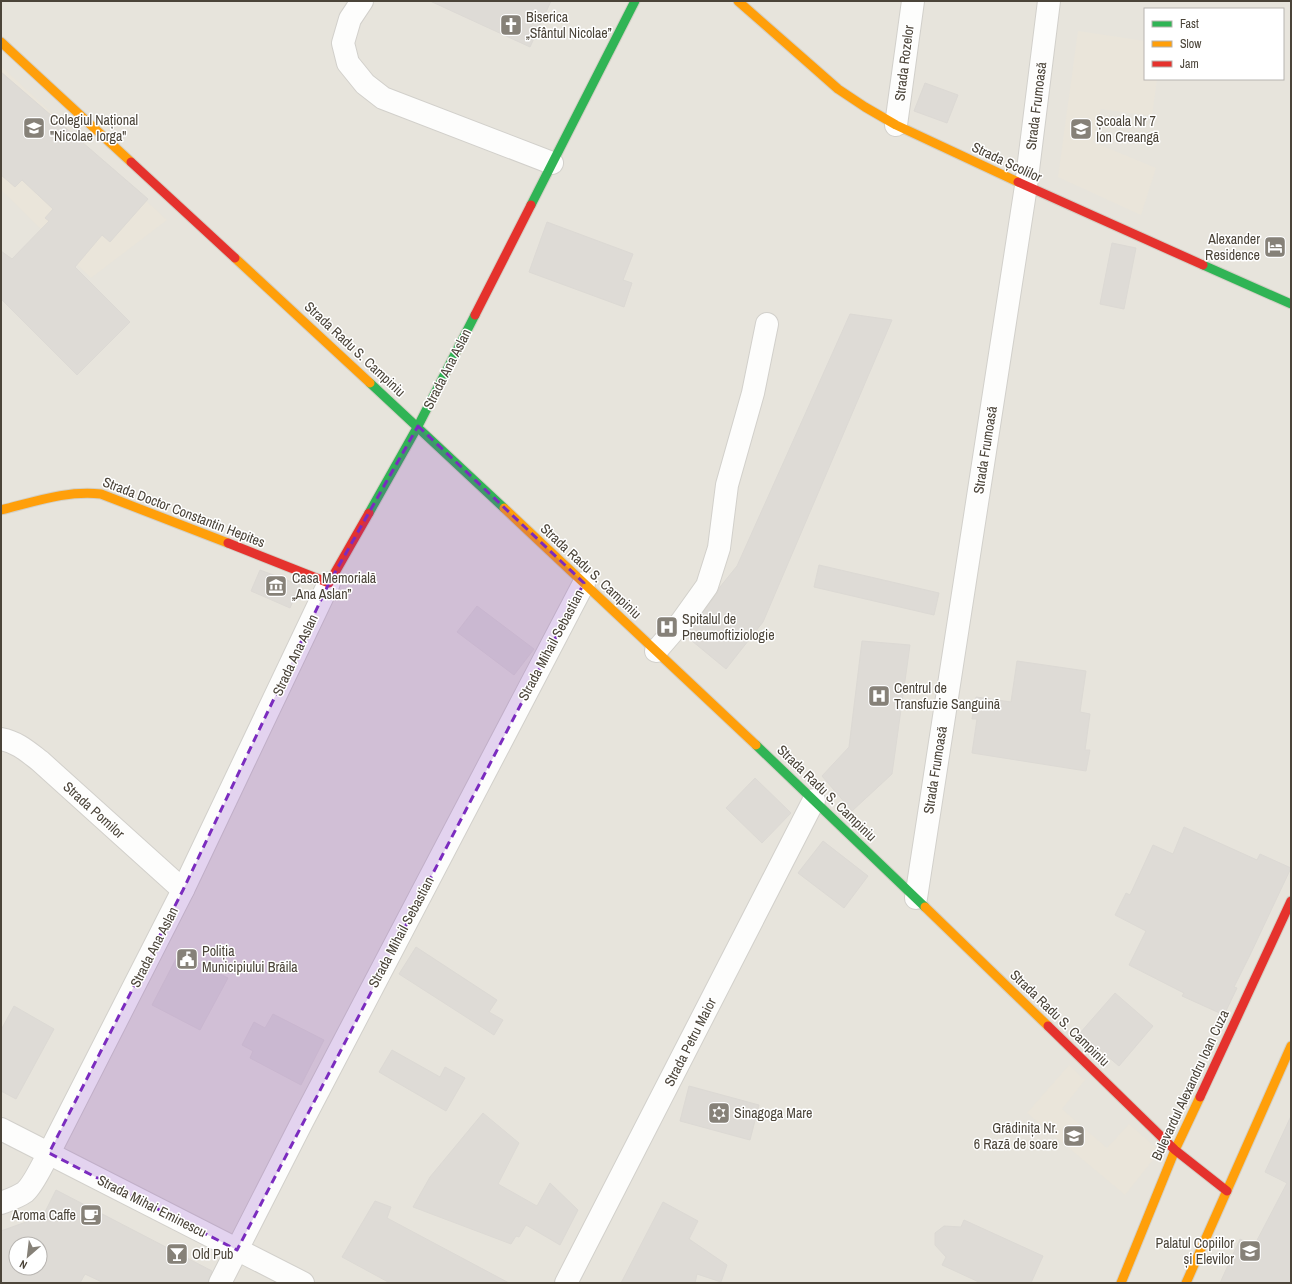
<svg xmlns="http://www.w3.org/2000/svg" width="1292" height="1284" font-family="'Archivo Narrow',sans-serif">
	<rect width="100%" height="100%" fill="#f4f2ee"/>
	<!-- residential -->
	<path fill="#e7e4dc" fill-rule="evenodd" d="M1,1H1291V1283H1ZM1145,9H1283V79H1145ZM16,1244H40V1268H16Z"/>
	<!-- education -->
	<g fill="#eae5da">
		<polygon points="1078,31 1145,41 1145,79 1157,79 1152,116 1101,109 1093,142 1156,168 1141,215 1058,177"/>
		<polygon points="1,66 167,220 91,278 1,190"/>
		<polygon points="1069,1065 1085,1080 1062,1109 1107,1148 1129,1124 1160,1151 1125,1195 1027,1113"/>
	</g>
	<!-- building -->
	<g fill="#dedbd6" stroke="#dcd9d4" fill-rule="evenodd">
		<polygon points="430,1 551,1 530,47"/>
		<polygon points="1,72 148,199 110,242 102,235 75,267 130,322 77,375 1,299 1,251 12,259 49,221 45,218 53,209 22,180 15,187 1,175"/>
		<polygon points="925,83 958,95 947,123 914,111"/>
		<polygon points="547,222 633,254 623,280 632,283 624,307 529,272"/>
		<polygon points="1112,243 1136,248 1124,309 1100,304"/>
		<polygon points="850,314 892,320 763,622 726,669 686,636 717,593 720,587 737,566"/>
		<polygon points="819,565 939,593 934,615 814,587"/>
		<polygon points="260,570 300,585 290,608 251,591"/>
		<polygon points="477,606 534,649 514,675 457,632"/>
		<polygon points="862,641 910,645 892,774 852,811 822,776 849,747"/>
		<polygon points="1017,661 1086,671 1080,712 1090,714 1085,750 1090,750 1086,771 972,753 977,719 972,719 976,697 1011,702"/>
		<polygon points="755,778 791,813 762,843 726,808"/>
		<polygon points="1184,827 1257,860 1260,854 1291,868 1250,955 1234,987 1237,988 1224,1015 1182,996 1184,993 1129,965 1146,931 1115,915 1126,893 1130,895 1153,845 1173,854"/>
		<polygon points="823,841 868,876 844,908 798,873"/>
		<polygon points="416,947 497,1000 489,1012 503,1020 494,1035 399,974"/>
		<polygon points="179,953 228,978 200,1030 152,1005"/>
		<polygon points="1115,993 1153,1026 1119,1066 1080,1033"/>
		<polygon points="14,1006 54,1029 16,1099 1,1091 1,1030"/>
		<polygon points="273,1014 324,1040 301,1085 250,1058 253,1051 242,1045 254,1022 265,1028"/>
		<polygon points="392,1050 440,1077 445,1067 465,1078 446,1111 379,1072"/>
		<polygon points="689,1086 759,1105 750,1140 680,1121"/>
		<polygon points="483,1113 519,1143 498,1184 537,1206 550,1183 578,1210 560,1245 526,1225 519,1237 516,1236 511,1244 413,1207 430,1177"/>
		<polygon points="1291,1116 1291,1283 1220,1283 1240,1239 1254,1246 1287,1183 1265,1172"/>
		<path d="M56,1190L212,1271L208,1283H104L85,1274L80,1283H1V1231L37,1218L44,1214ZM16,1244H40V1268H16Z"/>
		<polygon points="375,1201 391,1207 387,1218 509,1283 390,1283 342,1257"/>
		<polygon points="663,1202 698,1221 689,1239 727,1265 721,1282 697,1274 695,1283 621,1283"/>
		<polygon points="964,1220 1043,1256 1031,1283 981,1283 942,1265 946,1257 935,1245 935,1233 944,1226 961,1227"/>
	</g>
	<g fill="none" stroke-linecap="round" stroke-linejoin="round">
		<!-- street casing -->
		<g stroke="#d2d0cb" stroke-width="24">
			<g id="street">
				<polyline points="362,1 350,19 343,43 348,63 365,84 383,98 552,163"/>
				<polyline points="896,125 913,1"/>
				<polyline points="656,651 682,621 707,586 719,548 727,485 753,393 767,324"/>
				<path d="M1,739C17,742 27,751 40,761L183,890"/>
				<polyline points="916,898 1026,186 1049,1"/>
				<polyline points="1,1129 303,1283"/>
				<path d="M1,1203C9,1200 18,1197 25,1192C34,1184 42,1165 49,1153L183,890L329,583"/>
				<polyline points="220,1283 302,1122 584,583"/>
				<polyline points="566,1283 814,800"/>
			</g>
		</g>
		<!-- fast casing -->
		<g stroke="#d3cfc5" stroke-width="11">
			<g id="fast">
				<polyline points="531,205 635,1"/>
				<polyline points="1203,265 1291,304"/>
				<polyline points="370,383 504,508"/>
				<polyline points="369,513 418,426 475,315"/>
				<polyline points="756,745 925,907"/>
			</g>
		</g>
		<!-- slow casing -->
		<g stroke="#d3cfc5" stroke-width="11">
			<g id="slow">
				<polyline points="738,1 838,89 865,107 896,125 1018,182"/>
				<polyline points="1,42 131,162"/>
				<polyline points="235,258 370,383"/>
				<polyline points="504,508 756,745"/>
				<path d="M1,510C34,502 67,490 101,494L228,543"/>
				<polyline points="925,907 1048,1026"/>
				<polyline points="1121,1283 1175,1150 1200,1097"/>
				<polyline points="1186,1283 1291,1046"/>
			</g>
		</g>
		<!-- jam casing -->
		<g stroke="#d3cfc5" stroke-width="11">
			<g id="jam">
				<polyline points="131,162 235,258"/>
				<polyline points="1018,182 1203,265"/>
				<polyline points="475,315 531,205"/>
				<polyline points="228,543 329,583 369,513"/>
				<polyline points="1048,1026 1175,1150 1227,1191"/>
				<polyline points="1200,1097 1291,901"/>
			</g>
		</g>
		<!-- street -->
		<use href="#street" stroke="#fdfdfc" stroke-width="22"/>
		<!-- fast -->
		<use href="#fast" stroke="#30b455" stroke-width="9"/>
		<!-- slow -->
		<use href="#slow" stroke="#ff9f0a" stroke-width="9"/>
		<!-- jam -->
		<use href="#jam" stroke="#e5322d" stroke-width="9"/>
	</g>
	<!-- marked area -->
	<path fill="#7b2cbf" fill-opacity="0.2" stroke="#7b2cbf" stroke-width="3" stroke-dasharray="8 5" stroke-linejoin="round" d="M418,426L584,583L237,1250L49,1153L183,890L329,583Z"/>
	<!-- icons -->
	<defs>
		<g id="church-square" transform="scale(1.15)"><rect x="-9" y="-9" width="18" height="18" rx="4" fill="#868178" stroke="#fff"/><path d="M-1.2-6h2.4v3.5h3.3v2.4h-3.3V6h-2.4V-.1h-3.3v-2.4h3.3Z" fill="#fff"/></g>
		<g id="university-square" transform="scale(1.15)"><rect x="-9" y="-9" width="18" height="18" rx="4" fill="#868178" stroke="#fff"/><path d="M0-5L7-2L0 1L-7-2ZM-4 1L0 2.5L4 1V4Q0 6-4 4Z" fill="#fff"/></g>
		<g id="school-square" transform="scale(1.15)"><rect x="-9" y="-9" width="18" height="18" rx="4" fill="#868178" stroke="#fff"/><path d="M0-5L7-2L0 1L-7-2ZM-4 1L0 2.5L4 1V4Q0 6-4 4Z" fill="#fff"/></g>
		<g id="hotel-square" transform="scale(1.15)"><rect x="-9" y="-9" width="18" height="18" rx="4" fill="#868178" stroke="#fff"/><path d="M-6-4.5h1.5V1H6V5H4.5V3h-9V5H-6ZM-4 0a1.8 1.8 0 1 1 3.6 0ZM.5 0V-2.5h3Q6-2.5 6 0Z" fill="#fff"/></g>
		<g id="museum-square" transform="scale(1.15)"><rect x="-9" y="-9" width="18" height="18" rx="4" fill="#868178" stroke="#fff"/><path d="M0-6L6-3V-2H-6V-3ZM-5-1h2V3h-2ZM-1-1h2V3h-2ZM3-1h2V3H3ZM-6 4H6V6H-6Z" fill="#fff"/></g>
		<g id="hospital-square" transform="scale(1.15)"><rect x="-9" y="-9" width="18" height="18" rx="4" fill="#868178" stroke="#fff"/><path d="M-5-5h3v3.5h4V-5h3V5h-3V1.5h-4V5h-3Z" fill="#fff"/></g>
		<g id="civic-square" transform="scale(1.15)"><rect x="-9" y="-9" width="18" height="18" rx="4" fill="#868178" stroke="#fff"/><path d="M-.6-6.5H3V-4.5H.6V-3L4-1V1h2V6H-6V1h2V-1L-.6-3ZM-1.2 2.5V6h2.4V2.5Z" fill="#fff"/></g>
		<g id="synagogue-square" transform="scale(1.15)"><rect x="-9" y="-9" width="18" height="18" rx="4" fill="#868178" stroke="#fff"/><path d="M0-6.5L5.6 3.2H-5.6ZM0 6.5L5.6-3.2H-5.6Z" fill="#fff"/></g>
		<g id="cafe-square" transform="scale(1.15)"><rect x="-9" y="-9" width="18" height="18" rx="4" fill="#868178" stroke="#fff"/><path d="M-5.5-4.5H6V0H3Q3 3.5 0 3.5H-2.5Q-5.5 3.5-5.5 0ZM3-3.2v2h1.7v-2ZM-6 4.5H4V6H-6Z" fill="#fff"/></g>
		<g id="bar-square" transform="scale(1.15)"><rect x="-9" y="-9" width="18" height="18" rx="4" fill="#868178" stroke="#fff"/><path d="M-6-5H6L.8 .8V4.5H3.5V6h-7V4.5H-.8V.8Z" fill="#fff"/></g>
	</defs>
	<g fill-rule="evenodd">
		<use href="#church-square" x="511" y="25"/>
		<use href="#university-square" x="34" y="128"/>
		<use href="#school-square" x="1081" y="129"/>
		<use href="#hotel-square" x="1275" y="247"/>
		<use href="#museum-square" x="276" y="586"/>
		<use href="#hospital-square" x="667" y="627"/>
		<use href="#hospital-square" x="879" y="696"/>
		<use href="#civic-square" x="187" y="959"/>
		<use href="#synagogue-square" x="719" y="1113"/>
		<use href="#school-square" x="1074" y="1136"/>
		<use href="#cafe-square" x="91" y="1215"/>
		<use href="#school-square" x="1250" y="1251"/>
		<use href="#bar-square" x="177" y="1254"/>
	</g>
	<g text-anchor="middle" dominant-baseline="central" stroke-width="3" stroke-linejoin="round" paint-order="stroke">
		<!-- poi labels -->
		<g font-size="14" fill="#4b4439" stroke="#fff" text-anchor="start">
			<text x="526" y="17">Biserica<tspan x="526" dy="16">„Sfântul Nicolae”</tspan></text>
			<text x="50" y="120">Colegiul Național<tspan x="50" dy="16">"Nicolae Iorga"</tspan></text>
			<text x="1096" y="121">Școala Nr 7<tspan x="1096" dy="16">Ion Creangă</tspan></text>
			<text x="1260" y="239" text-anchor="end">Alexander<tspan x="1260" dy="16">Residence</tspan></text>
			<text x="292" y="578">Casa Memorială<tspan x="292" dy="16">„Ana Aslan”</tspan></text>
			<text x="682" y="619">Spitalul de<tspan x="682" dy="16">Pneumoftiziologie</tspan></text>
			<text x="894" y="688">Centrul de<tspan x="894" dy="16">Transfuzie Sanguină</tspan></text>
			<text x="202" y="951">Poliția<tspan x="202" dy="16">Municipiului Brăila</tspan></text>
			<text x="734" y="1113">Sinagoga Mare</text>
			<text x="1058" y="1128" text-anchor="end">Grădinița Nr.<tspan x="1058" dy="16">6 Rază de soare</tspan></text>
			<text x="76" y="1215" text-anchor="end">Aroma Caffe</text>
			<text x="1234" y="1243" text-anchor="end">Palatul Copiilor<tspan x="1234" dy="16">și Elevilor</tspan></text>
			<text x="192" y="1254">Old Pub</text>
		</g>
		<!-- street labels -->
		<g font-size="14" fill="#4b4439" stroke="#fff">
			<text transform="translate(904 63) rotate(-83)">Strada Rozelor</text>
			<text transform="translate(1036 106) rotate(-83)">Strada Frumoasă</text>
			<text transform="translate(1007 162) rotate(25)">Strada Școlilor</text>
			<text transform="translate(355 349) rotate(43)">Strada Radu S. Campiniu</text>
			<text transform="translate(447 369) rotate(-63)">Strada Ana Aslan</text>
			<text transform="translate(985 450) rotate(-81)">Strada Frumoasă</text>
			<text transform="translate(184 512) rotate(21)">Strada Doctor Constantin Hepites</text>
			<text transform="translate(591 571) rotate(43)">Strada Radu S. Campiniu</text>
			<text transform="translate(551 645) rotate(-62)">Strada Mihail Sebastian</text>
			<text transform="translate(295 655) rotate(-65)">Strada Ana Aslan</text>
			<text transform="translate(935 770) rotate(-81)">Strada Frumoasă</text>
			<text transform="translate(827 793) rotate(44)">Strada Radu S. Campiniu</text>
			<text transform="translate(94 810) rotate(42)">Strada Pomilor</text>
			<text transform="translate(401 932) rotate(-62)">Strada Mihail Sebastian</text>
			<text transform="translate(154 947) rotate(-63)">Strada Ana Aslan</text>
			<text transform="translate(1060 1018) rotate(44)">Strada Radu S. Campiniu</text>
			<text transform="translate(690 1042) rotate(-63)">Strada Petru Maior</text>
			<text transform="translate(1190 1085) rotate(-65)">Bulevardul Alexandru Ioan Cuza</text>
			<text transform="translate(152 1206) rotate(27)">Strada Mihai Eminescu</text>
		</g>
	</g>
	<!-- border -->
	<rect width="1292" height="1284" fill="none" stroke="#4b4439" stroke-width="4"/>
	<!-- legend -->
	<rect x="1144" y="8" width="140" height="72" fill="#ffffff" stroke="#b7b4b0"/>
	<rect x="1152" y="21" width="20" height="6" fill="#30b455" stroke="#b7b4b0"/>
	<text x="1180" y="28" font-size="12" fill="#4b4439">Fast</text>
	<rect x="1152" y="41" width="20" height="6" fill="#ff9f0a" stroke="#b7b4b0"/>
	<text x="1180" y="48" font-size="12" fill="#4b4439">Slow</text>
	<rect x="1152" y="61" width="20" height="6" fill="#e5322d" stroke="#b7b4b0"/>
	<text x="1180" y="68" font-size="12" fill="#4b4439">Jam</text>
	<!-- north arrow -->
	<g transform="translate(28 1256) rotate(208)"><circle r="19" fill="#ffffff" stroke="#b7b4b0"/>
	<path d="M0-3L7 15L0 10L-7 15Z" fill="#868178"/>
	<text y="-6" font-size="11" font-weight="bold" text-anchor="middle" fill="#4b4439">N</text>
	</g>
</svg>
